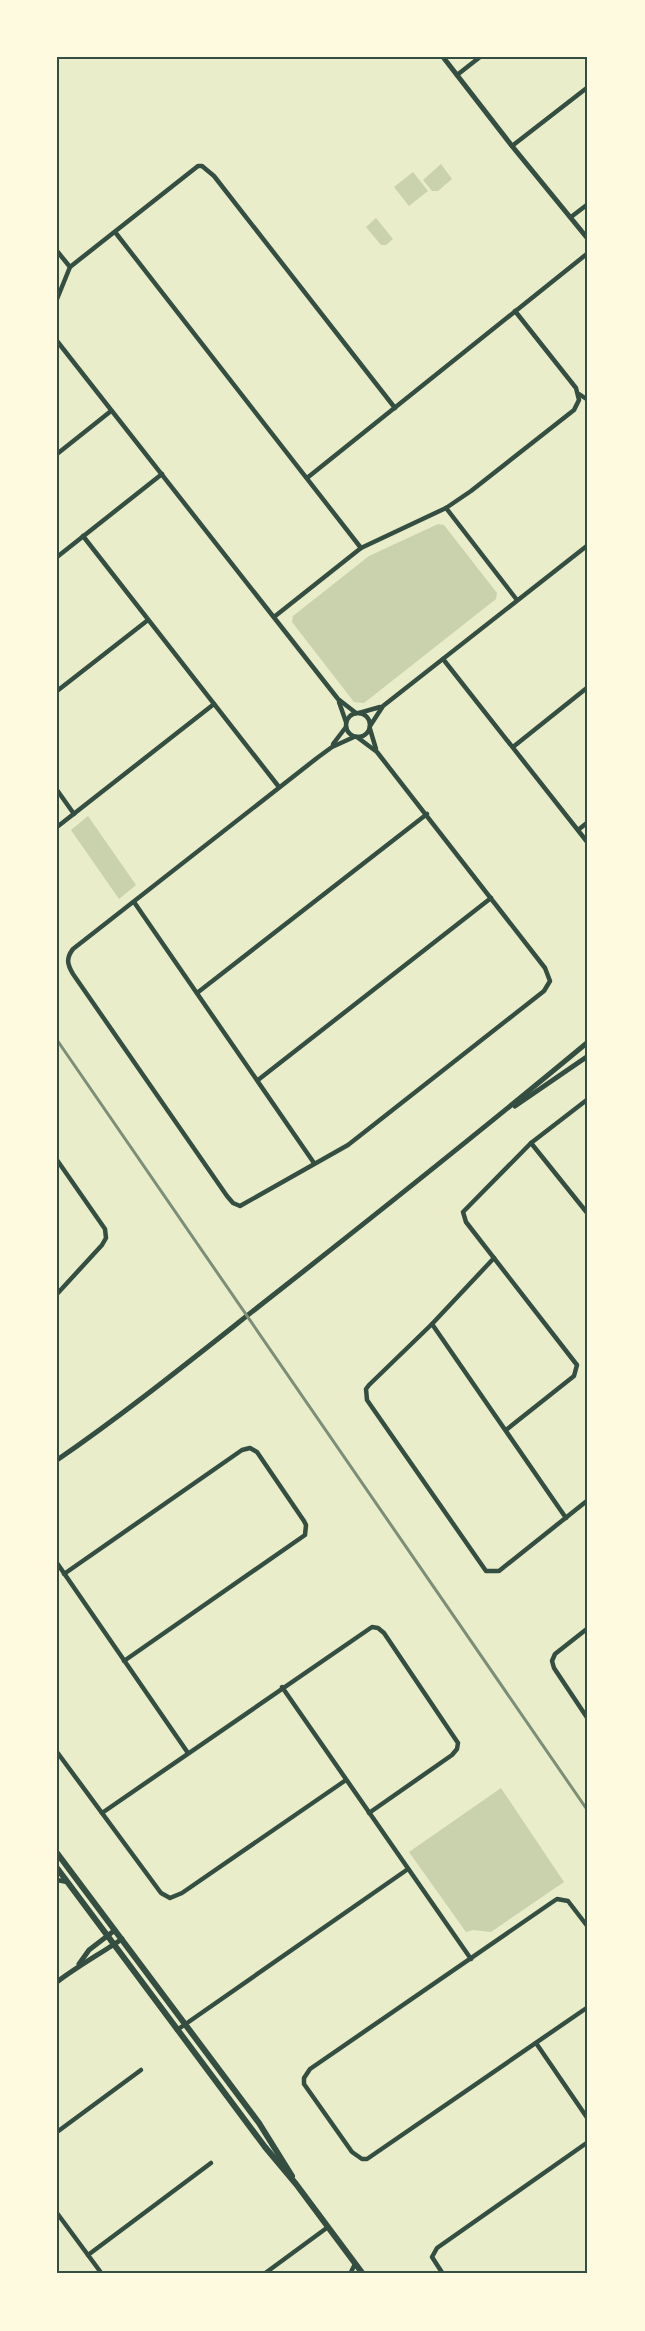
<svg xmlns="http://www.w3.org/2000/svg" width="645" height="2331" font-family="Montserrat,sans-serif">
	<rect width="100%" height="100%" fill="#e9edc9"/>
	<!-- green -->
	<g fill="#cad2ad">
		<polygon points="441,164 452,179 438,191 432,191 423,180"/>
		<polygon points="413,172 428,191 409,206 394,187"/>
		<polygon points="376,218 393,239 386,245 381,245 366,227"/>
		<polygon points="438,524 444,525 497,593 496,599 364,703 354,702 292,622 293,616 369,556"/>
		<polygon points="88,816 136,885 119,899 71,830"/>
		<polygon points="501,1788 564,1882 491,1932 473,1930 466,1932 409,1852"/>
	</g>
	<g fill="none" stroke-linecap="round" stroke-linejoin="round">
		<!-- minor -->
		<g stroke="#344e41" stroke-width="4.5">
			<polyline points="457,75 480,57"/>
			<polyline points="512,146 588,87"/>
			<polyline points="571,217 588,204"/>
			<polyline points="115,232 361,548"/>
			<polyline points="57,251 70,267"/>
			<polyline points="57,299 70,267 198,166 202,166 214,176 395,408"/>
			<polyline points="57,341 338,699 356,713"/>
			<polyline points="579,394 588,400"/>
			<polyline points="57,454 111,411"/>
			<polyline points="307,478 588,253"/>
			<polyline points="446,508 517,600"/>
			<polyline points="83,536 279,787"/>
			<polyline points="57,557 162,474"/>
			<polyline points="274,617 361,548 446,508 471,491 574,410 579,400 576,388 515,311"/>
			<polyline points="443,659 588,843"/>
			<polyline points="57,691 148,620"/>
			<polyline points="339,702 346,722"/>
			<polyline points="359,713 380,707"/>
			<circle cx="358" cy="725" r="12"/>
			<polyline points="370,726 383,706 588,545"/>
			<polyline points="370,729 376,749"/>
			<path d="M354,737L332,747L317,758L73,949C66,958 67,964 73,974L227,1196L233,1203L240,1206L348,1145L544,991L550,981L545,968L377,752L357,737"/>
			<polyline points="333,744 346,727"/>
			<polyline points="513,747 588,687"/>
			<polyline points="57,790 74,814"/>
			<polyline points="57,827 214,704"/>
			<polyline points="578,830 588,822"/>
			<polyline points="134,902 314,1163"/>
			<polyline points="197,993 427,814"/>
			<polyline points="258,1080 491,898"/>
			<polyline points="531,1143 588,1214"/>
			<polyline points="57,1160 105,1229 106,1238 102,1245 57,1294"/>
			<polyline points="494,1258 432,1324 369,1385 366,1389 367,1400 486,1571 499,1571 588,1500"/>
			<polyline points="432,1324 566,1518"/>
			<polyline points="506,1430 574,1376 577,1365 466,1222 463,1212 531,1143 588,1099"/>
			<polyline points="57,1563 188,1753"/>
			<polyline points="64,1574 242,1450 250,1448 257,1452 304,1521 306,1525 305,1535 124,1661"/>
			<polyline points="588,1628 555,1654 552,1661 554,1668 588,1719"/>
			<polyline points="282,1687 471,1959"/>
			<polyline points="57,1752 161,1893 170,1898 182,1893 346,1780"/>
			<polyline points="102,1813 372,1627 378,1628 384,1633 458,1743 457,1749 452,1755 369,1813"/>
			<polyline points="57,1880 67,1882"/>
			<polyline points="588,1927 568,1901 557,1899 551,1903 310,2069 304,2078 304,2084 352,2152 362,2159 367,2159 588,2007"/>
			<polyline points="177,2030 408,1869"/>
			<polyline points="536,2043 588,2119"/>
			<polyline points="57,2132 141,2070"/>
			<polyline points="57,2213 102,2274"/>
			<polyline points="88,2255 211,2163"/>
			<polyline points="264,2274 328,2227"/>
			<polyline points="350,2274 355,2264"/>
			<polyline points="443,2274 432,2257 437,2248 588,2142"/>
			<polyline points="585,2274 588,2272"/>
		</g>
		<!-- tertiary -->
		<g stroke="#344e41" stroke-width="5">
			<polyline points="443,57 512,146 588,239"/>
			<polyline points="515,1106 588,1056"/>
			<path d="M57,1460C134,1407 207,1347 281,1289C384,1208 487,1126 588,1042"/>
			<polyline points="79,1964 89,1950 115,1930"/>
			<path d="M57,1982C78,1966 100,1954 122,1939"/>
		</g>
		<!-- secondary -->
		<g stroke="#344e41" stroke-width="6">
			<polyline points="57,1853 259,2123 292,2176"/>
			<polyline points="57,1868 265,2147 296,2184 363,2274"/>
		</g>
		<!-- rail -->
		<polyline stroke="#7c8e77" stroke-width="3" points="57,1040 588,1811"/>
	</g>
	<!-- border -->
	<rect width="645" height="2331" fill="none" stroke="#fefae0" stroke-width="117"/>
	<rect x="58" y="58" width="528" height="2214" fill="none" stroke="#344e41" stroke-width="2"/>
</svg>
